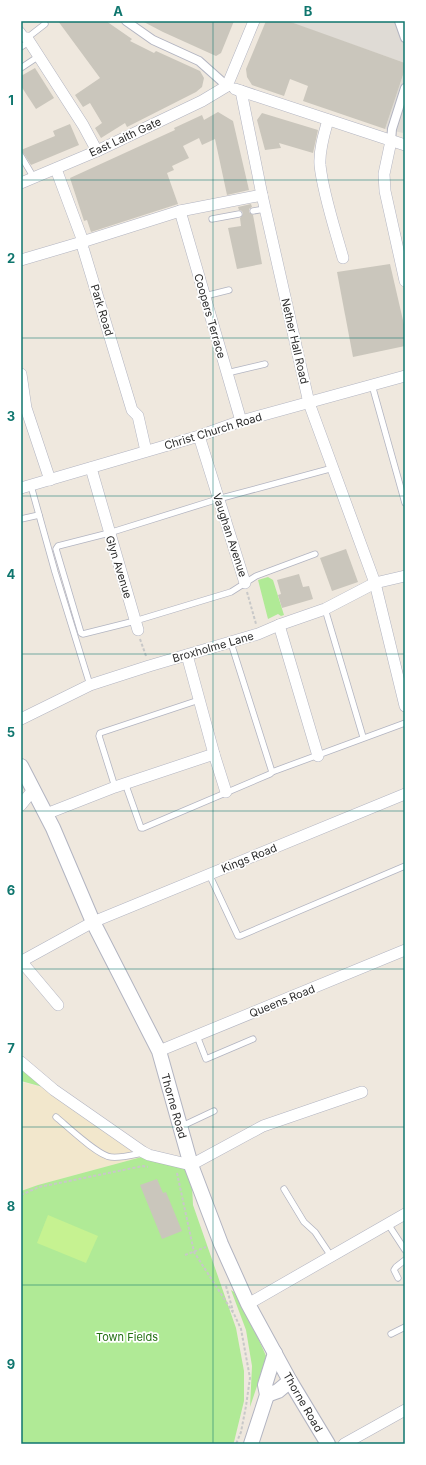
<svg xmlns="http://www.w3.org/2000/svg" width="426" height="1465" font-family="Inter,sans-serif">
	<rect width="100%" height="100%" fill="#efe8de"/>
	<!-- education -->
	<polygon fill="#f2e7cc" points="21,1082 54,1090 149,1155 38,1185 21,1191"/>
	<!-- green -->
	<g fill="#b0ea96">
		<polygon points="268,577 273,580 284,615 281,616 278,614 268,619 258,580"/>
		<polygon points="21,1062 54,1090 21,1081"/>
		<polygon points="149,1155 191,1165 193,1205 236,1328 244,1371 244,1401 234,1442 233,1444 21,1444 21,1191 38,1185"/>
		<polygon points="231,1290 234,1292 256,1333 266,1356 264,1365 250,1407 252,1366 246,1330"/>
	</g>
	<!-- pitch -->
	<polygon fill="#c6f291" points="48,1215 98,1236 86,1263 37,1243"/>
	<!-- plaza -->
	<g fill="#dfdbd5">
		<polygon points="288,21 405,21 405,63 311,30"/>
		<polygon points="405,69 405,126 403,133 385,129"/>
	</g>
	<!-- building -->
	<g fill="#cac6bc">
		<polygon points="58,21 106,21 132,39 130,41 154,53 156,51 200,71 204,78 202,87 196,92 127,127 125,123 101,138 95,128 102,123 90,103 83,107 75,95 100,78"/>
		<polygon points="142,21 234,21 221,53 216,56 163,32"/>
		<polygon points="266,21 288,21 405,63 405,69 385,129 303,101 308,86 290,79 284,96 252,85 247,77 246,69"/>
		<polygon points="35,68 54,98 36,109 21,86 21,76"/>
		<polygon points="218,112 233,121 249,190 227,195 215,139 202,145 199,138 183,146 189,158 172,166 174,170 167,173 178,204 91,232 87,220 84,221 70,178 175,130 174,128 202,115 204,120"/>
		<polygon points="262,113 318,130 313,153 279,143 281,148 265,150 257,120"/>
		<polygon points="70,124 79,145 31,165 24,154 21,152 21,150 55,136 53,131"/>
		<polygon points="251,204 252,207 249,209 249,212 253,215 262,264 237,269 228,228 241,226 240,218 243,214 242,211 239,210 238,207"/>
		<polygon points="390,264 405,329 405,346 353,357 337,272"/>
		<polygon points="346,549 358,582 332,591 320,558"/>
		<polygon points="299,574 303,587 309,586 313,599 282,608 278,595 281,594 277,580"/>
		<polygon points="157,1179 163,1193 166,1192 182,1231 162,1239 140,1185"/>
	</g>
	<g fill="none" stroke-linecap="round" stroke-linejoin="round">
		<!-- service casing -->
		<g stroke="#b2b4c1" stroke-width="7">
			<g id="service">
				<polyline points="21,30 27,38 45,24"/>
				<polyline points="21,47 29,42"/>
				<polyline points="21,68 39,56"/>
				<polyline points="21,156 34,178"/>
				<polyline points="253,211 265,209"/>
				<polyline points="212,219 239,214"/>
				<polyline points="205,296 229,290"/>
				<polyline points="227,373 265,364"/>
				<polyline points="372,385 405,503"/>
				<polyline points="31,486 55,572 90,685"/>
				<polyline points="21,519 39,515"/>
				<polyline points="315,554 256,576 231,592 135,621 83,634 81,633 56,549 58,546 109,533 218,499 333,468"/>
				<polyline points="325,609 363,737"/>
				<polyline points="272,772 405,723"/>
				<polyline points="125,783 141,828 143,828 270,774 272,772 231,643"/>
				<polyline points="115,787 99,736 100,733 199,700"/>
				<polyline points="209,874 238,936 240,936 405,866"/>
				<polyline points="197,1036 206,1059 253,1039"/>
				<path d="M56,1117C67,1126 98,1156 111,1157C122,1158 132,1155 142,1153"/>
				<polyline points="180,1127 214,1111"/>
				<polyline points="284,1189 304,1222 315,1232 331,1256"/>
				<polyline points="388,1224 405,1250"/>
				<polyline points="398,1278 394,1270 396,1267 405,1260"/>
				<polyline points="391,1334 405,1327"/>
			</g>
		</g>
		<!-- pedestrian casing -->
		<g stroke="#b2b4c1" stroke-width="10">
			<g id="pedestrian">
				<polyline points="126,21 153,40 199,61 227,86"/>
				<polyline points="399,21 405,38"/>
				<polyline points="391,141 392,129 405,88"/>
			</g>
		</g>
		<!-- minor casing -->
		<g stroke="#b2b4c1" stroke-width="12">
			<g id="minor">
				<polyline points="27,38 83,125 97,151"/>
				<polyline points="227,86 254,21"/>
				<polyline points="235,89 405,145"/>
				<polyline points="241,91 262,195 309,403 375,583 405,706"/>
				<path d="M328,120C324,134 319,150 320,165C323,194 335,229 343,258"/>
				<polyline points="391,141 384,174 385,191 405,281"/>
				<polyline points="56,169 81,236 83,248 132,410 138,416 146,451"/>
				<polyline points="21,183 97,151 202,101 227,86"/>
				<polyline points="180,211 241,421"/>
				<polyline points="21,260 82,242 180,211 262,195"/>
				<polyline points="21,374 26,408 50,480"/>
				<polyline points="199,436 245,583"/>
				<polyline points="91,468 138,630"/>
				<polyline points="21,488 199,436 241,421 405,376"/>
				<polyline points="279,625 318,756"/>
				<polyline points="187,655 214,754 226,792"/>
				<polyline points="21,719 90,685 149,666 258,634 279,625 325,609 375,583 405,576"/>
				<polyline points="21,805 33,790"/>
				<polyline points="46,814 115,787 214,754"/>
				<polyline points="21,961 58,1005"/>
				<polyline points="22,961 93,922 405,794"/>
				<polyline points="159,1051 405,950"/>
				<polyline points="21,1062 54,1090 143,1152 149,1155 191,1165 263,1126 362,1092"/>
				<polyline points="248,1304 405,1214"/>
				<polyline points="344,1444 405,1410"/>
			</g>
		</g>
		<!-- tertiary casing -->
		<g stroke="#b2b4c1" stroke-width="16">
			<g id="tertiary">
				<polyline points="21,766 53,828 93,922 159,1051 191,1165 221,1244 248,1304 290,1381 328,1444"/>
				<polyline points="267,1395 278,1391 290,1381"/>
				<polyline points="251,1444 267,1395 265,1385 275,1353"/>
			</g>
		</g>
		<!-- path -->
		<g stroke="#c8c8c8" stroke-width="2" stroke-dasharray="3 2" stroke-linecap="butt">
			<polyline points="247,592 256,624"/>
			<polyline points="140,639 146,656"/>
			<polyline points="177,1173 194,1252 234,1314 241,1329 250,1378 246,1406 241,1432 236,1444"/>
			<polyline points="21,1195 39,1187 143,1166 148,1167"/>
			<polyline points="185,1255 206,1247"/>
			<polyline points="226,1286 233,1311"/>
		</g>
		<!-- service -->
		<use href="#service" stroke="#fff" stroke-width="5.5"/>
		<!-- pedestrian -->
		<use href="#pedestrian" stroke="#fff" stroke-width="8"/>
		<!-- minor -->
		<use href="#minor" stroke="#fff" stroke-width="11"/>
		<!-- tertiary -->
		<use href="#tertiary" stroke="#fff" stroke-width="14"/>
	</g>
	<!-- grid -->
	<path fill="none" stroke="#0f766e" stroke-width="1" stroke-opacity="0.55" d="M213,21V1444M21,180H405M21,338H405M21,496H405M21,654H405M21,811H405M21,969H405M21,1127H405M21,1285H405"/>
	<g text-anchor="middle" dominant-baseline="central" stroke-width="3.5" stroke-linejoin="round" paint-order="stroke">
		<!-- street labels -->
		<g font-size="11" fill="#2c2c2c" stroke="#fff">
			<text transform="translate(125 137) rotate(-25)">East Laith Gate</text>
			<text transform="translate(102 310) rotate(73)">Park Road</text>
			<text transform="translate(210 316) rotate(74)">Coopers Terrace</text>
			<text transform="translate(295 341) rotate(77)">Nether Hall Road</text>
			<text transform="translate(213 431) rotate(-17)">Christ Church Road</text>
			<text transform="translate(230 535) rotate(72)">Vaughan Avenue</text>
			<text transform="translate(119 567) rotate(73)">Glyn Avenue</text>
			<text transform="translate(213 647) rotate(-16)">Broxholme Lane</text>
			<text transform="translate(249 858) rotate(-22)">Kings Road</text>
			<text transform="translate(282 1001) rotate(-22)">Queens Road</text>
			<text transform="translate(174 1106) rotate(74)">Thorne Road</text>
			<text transform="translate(303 1402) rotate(60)">Thorne Road</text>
		</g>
		<!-- park labels -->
		<g font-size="11" fill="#257114" stroke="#fff">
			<text x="127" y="1337">Town Fields</text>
		</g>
	</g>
	<!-- border -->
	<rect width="426" height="1465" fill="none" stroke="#ffffff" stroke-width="44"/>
	<rect x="22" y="22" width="382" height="1421" fill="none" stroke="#0f766e" stroke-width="1.5"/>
	<g font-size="13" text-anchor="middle" font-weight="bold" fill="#0f766e">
		<text x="118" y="16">A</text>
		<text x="308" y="16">B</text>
		<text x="11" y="105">1</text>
		<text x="11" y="263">2</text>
		<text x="11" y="421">3</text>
		<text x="11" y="579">4</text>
		<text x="11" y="737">5</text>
		<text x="11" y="895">6</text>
		<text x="11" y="1053">7</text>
		<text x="11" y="1211">8</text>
		<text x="11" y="1369">9</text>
	</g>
</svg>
